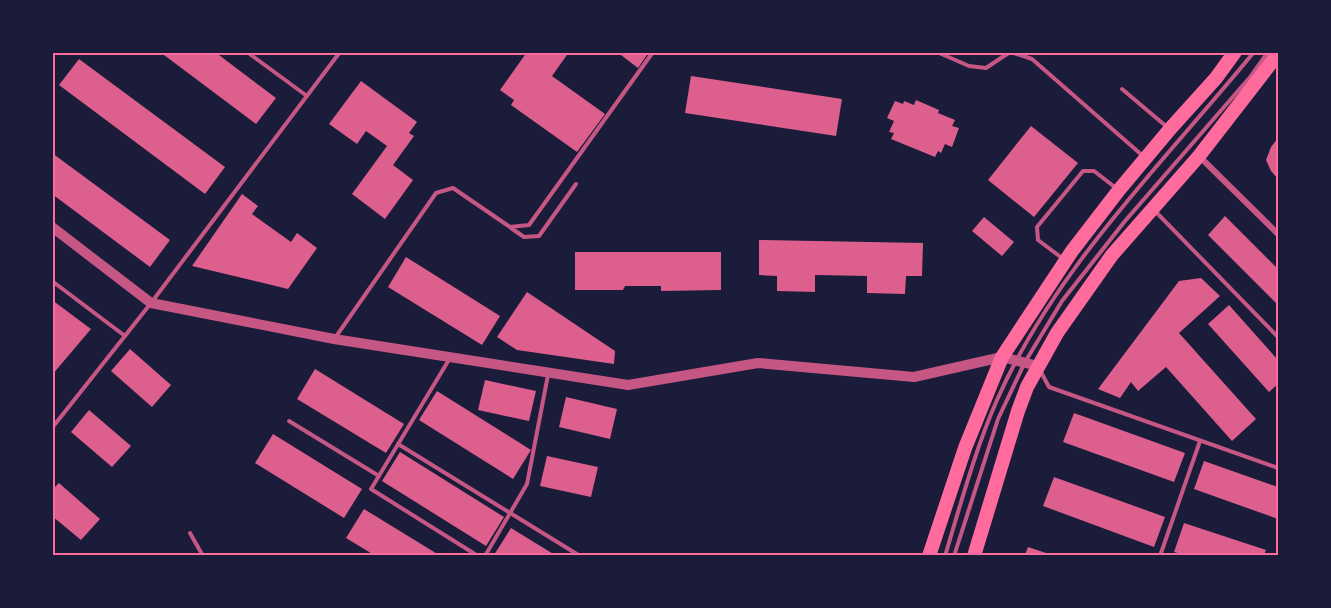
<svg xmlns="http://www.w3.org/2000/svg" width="1331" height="608" font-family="'Titillium Web',sans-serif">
	<rect width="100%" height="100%" fill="#1b1b3a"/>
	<!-- building -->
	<g fill="#dd5f8e">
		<polygon points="160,52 215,52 276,98 256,124"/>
		<polygon points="527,52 569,52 552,76 605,114 577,152 511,105 514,100 500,90"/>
		<polygon points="617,52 649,52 638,68"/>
		<polygon points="79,59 225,167 205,194 59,85"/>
		<polygon points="691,76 842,99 836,136 685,113"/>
		<polygon points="361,81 417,122 409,133 414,136 393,165 413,180 385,219 352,194 387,146 366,131 357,144 329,124"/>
		<polygon points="916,100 939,110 938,113 955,120 952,126 959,128 952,147 945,144 941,153 938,151 935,157 891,139 894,133 889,132 894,121 887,118 895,101 903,104 904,101 914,105"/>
		<polygon points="1031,126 1078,163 1034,217 988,180"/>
		<polygon points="1278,138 1278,179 1271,171 1266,160 1271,147"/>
		<polygon points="52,153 170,240 150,267 52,194"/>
		<polygon points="242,194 258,206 252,214 291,242 297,233 317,248 288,289 192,266"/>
		<polygon points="1225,216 1278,269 1278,305 1208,235"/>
		<polygon points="984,217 1014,242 1002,256 972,231"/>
		<polygon points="759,240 923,243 922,276 906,276 905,294 867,293 867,276 815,275 815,292 777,291 777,276 759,275"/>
		<polygon points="575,252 721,252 721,290 661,291 661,286 625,286 623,290 575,290"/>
		<polygon points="406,257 500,316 482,345 388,287"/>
		<polygon points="1201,278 1220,296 1179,333 1256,419 1232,441 1166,367 1138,391 1131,382 1120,398 1098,389 1179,281"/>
		<polygon points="527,292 615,351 614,364 517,350 497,337"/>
		<polygon points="52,300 91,329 52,375"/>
		<polygon points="1229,305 1278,360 1278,384 1269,392 1208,324"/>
		<polygon points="130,349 171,385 152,407 111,371"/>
		<polygon points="315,369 404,424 386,453 297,399"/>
		<polygon points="485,380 536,391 529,421 478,410"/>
		<polygon points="437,391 531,450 513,479 419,420"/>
		<polygon points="566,397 617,409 610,439 559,427"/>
		<polygon points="89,410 131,446 112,467 71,432"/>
		<polygon points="1074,413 1185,453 1174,482 1063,442"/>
		<polygon points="273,434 362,489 344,518 255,463"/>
		<polygon points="400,452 504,517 486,546 382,481"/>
		<polygon points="547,456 598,467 591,497 540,486"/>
		<polygon points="1204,461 1278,487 1278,519 1194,489"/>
		<polygon points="1054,477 1165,517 1154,547 1043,506"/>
		<polygon points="59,483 100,519 81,540 52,516 52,490"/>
		<polygon points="364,509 439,555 374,555 346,538"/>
		<polygon points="1184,523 1266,550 1264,555 1185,555 1174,552"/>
		<polygon points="511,528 555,555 494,555"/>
		<polygon points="1028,547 1052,555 1025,555"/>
	</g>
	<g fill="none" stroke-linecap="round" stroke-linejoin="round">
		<!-- service -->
		<g stroke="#c65784" stroke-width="4">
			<polyline points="247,52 307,96"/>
			<polyline points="937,52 969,66 986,68 1010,52"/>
			<polyline points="1011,52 1032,59 1143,156"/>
			<polyline points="1122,89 1167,127"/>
			<polyline points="1155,211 1278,337"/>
			<polyline points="511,228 524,237 539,236 576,184"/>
			<polyline points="1062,258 1038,240 1037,227 1083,171 1094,171 1116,188"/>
			<polyline points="52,281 125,336"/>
			<polyline points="335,338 436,193 453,188 510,227 529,225 653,52"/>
			<polyline points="450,358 371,489 478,556"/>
			<polyline points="1041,372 1049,387 1278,468"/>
			<polyline points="289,421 379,476"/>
			<polyline points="52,428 151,303 340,52"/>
			<polyline points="398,444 580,556"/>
			<polyline points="190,533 203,556"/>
			<polyline points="485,556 527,484 548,375"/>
			<path d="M945,556C961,503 975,450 997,400C1055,268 1164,162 1254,52"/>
			<polyline points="954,556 998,419 1025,362 1062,301 1125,221 1251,76 1268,52"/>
			<polyline points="1160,556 1200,441"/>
		</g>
		<!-- minor -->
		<polyline stroke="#c65784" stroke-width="6" points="1200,157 1278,234"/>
		<!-- tertiary -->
		<polyline stroke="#c65784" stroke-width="10" points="52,227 151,303 334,339 628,385 758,363 914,377 1002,357 1038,366"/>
		<!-- primary -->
		<g stroke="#ff6b9d" stroke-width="14">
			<polyline points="929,556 965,448 1002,357 1072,251 1119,190 1170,129 1216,78 1235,52"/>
			<polyline points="974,556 1018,411 1027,387 1057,333 1112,255 1199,156 1278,54"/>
		</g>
	</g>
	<!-- border -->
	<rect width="1331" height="608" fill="none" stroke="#1b1b3a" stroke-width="108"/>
	<rect x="54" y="54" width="1223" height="500" fill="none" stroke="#ff6b9d" stroke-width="2"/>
</svg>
